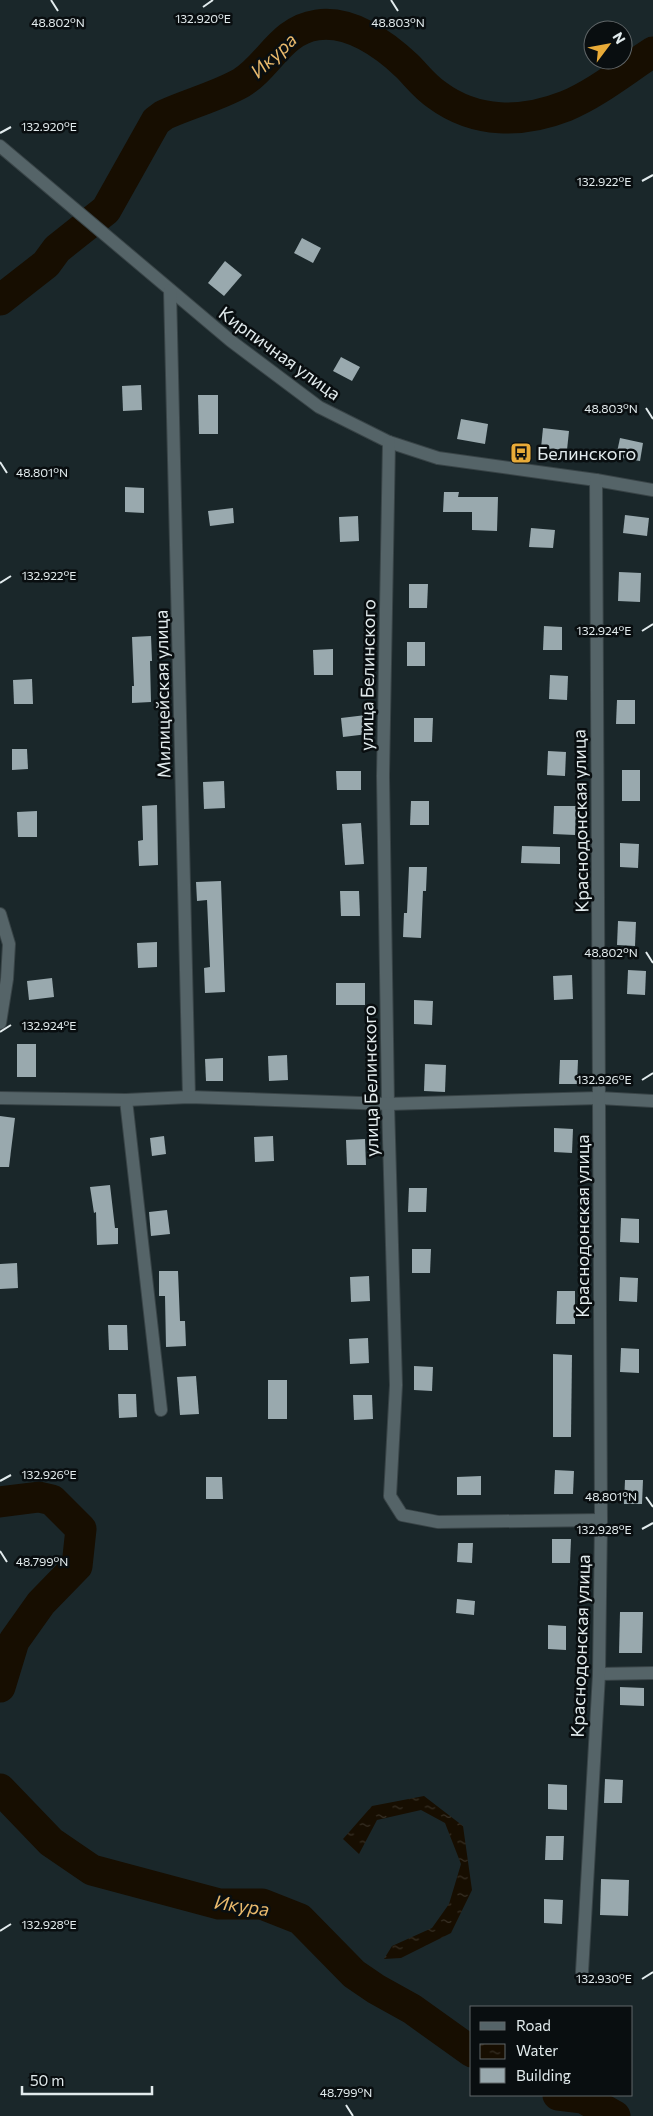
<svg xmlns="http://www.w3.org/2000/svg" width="653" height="2116" font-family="Commissioner,sans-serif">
	<defs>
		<pattern id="water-ripples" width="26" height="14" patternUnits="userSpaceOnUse" patternTransform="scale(1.25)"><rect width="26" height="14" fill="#170e01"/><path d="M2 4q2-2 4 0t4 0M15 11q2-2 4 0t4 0" fill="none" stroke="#383126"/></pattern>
	</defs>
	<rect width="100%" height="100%" fill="#1a272a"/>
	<!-- water -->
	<polygon fill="url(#water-ripples)" points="424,1796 463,1826 472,1890 451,1933 401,1958 384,1959 392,1946 432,1928 449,1904 461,1864 445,1823 421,1810 377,1820 359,1854 343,1839 372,1806"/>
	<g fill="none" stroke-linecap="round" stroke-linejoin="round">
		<!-- river -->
		<g stroke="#170e01" stroke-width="31">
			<path d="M0,300L46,264L57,249L106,210L156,121L164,115C188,104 218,96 241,83C269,66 281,30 317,25C350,20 384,44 407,66C417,76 425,87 437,95C476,124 523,123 566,106C597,93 625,70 653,52"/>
			<polyline points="0,1502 39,1497 52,1500 81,1529 77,1566 41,1603 14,1641 0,1687"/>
			<polyline points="0,1789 51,1842 92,1870 219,1904 262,1904 300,1919 354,1974 376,1989 412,2009 472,2052"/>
			<polyline points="558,2095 583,2098 615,2116"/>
		</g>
	</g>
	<!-- building -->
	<g fill="#99a9ae">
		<polygon points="302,238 321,248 313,263 294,253"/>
		<polygon points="225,261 242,275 224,296 208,283"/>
		<polygon points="341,357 360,367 352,381 333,371"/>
		<polygon points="141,385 142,410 123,411 122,386"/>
		<polygon points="198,395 218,395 218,434 199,434"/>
		<polygon points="461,419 488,424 485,444 457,439"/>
		<polygon points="543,428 569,431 567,450 541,448"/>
		<polygon points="620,438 643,443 640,461 616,457"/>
		<polygon points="125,487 144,488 144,513 125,512"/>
		<polygon points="444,492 459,492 458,497 498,497 497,531 472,530 472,512 443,512"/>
		<polygon points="233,508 234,523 210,526 208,511"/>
		<polygon points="625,515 649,518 647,536 623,533"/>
		<polygon points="358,516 359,541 340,542 339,517"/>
		<polygon points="531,528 555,530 553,548 529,547"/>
		<polygon points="619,572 641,573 640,602 618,601"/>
		<polygon points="409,584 428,584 427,608 409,608"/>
		<polygon points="544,626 562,627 562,650 543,650"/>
		<polygon points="151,636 152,661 150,661 151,702 132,703 132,686 134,686 132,637"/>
		<rect x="407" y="642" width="18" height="24"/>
		<polygon points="333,649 333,675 314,675 313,650"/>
		<polygon points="550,675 568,676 567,700 549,699"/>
		<polygon points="32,679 33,704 14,704 13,680"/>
		<polygon points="617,700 635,700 635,724 616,724"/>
		<polygon points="366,715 368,734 343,737 341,718"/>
		<polygon points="414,718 433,718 432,742 414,742"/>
		<polygon points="12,749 27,749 28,769 12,770"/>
		<polygon points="548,751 566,752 565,776 547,775"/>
		<rect x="622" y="770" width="18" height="31"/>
		<polygon points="336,771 361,771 361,790 337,790"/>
		<polygon points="224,781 225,808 204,809 203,782"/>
		<polygon points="411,801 429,801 429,825 410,825"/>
		<polygon points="157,805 158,865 139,866 138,841 143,840 142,806"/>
		<polygon points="554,806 576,806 575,835 553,834"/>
		<polygon points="37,811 37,837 18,837 17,812"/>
		<polygon points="361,823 364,864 345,865 342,824"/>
		<polygon points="620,843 639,844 638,868 620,867"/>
		<polygon points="522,846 560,847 560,864 521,863"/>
		<polygon points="409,867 427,867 426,891 423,891 421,938 403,937 404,913 407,913"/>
		<polygon points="221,881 225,992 205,993 204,968 210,967 207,900 197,901 196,882"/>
		<polygon points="340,891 359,891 360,916 341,916"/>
		<polygon points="618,921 636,922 635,946 617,945"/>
		<polygon points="157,942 157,967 138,968 137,943"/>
		<polygon points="628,970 646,971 645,995 627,994"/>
		<polygon points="572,975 573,999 554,1000 553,976"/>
		<polygon points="52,978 54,997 29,1000 27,981"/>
		<rect x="336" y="983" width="29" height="22"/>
		<polygon points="414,1000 433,1001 432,1025 414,1024"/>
		<rect x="17" y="1044" width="19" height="33"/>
		<polygon points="287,1055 288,1080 269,1081 268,1056"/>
		<polygon points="223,1058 223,1081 206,1081 205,1059"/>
		<polygon points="560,1060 578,1060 577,1084 559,1084"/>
		<polygon points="425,1064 446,1065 445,1092 424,1091"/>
		<polygon points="0,1116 15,1118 9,1167 0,1167"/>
		<polygon points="554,1128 573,1129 572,1153 554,1152"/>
		<polygon points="164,1136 166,1154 152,1156 150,1138"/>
		<polygon points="273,1136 274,1161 255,1162 254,1137"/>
		<polygon points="365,1139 366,1165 347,1165 346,1140"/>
		<polygon points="110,1185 115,1228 118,1228 118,1244 97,1245 96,1212 94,1213 90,1187"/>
		<polygon points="409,1188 427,1188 426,1212 408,1212"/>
		<polygon points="167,1210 170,1234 151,1236 149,1212"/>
		<polygon points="621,1218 639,1219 639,1243 620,1242"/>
		<polygon points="412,1249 431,1249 430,1273 412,1273"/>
		<polygon points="17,1263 18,1288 0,1289 0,1264"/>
		<polygon points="159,1271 178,1271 180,1321 185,1321 186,1346 166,1347 165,1296 159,1296"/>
		<polygon points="369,1276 370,1301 351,1302 350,1277"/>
		<polygon points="620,1277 638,1278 637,1302 619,1301"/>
		<polygon points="557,1291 575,1291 575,1324 556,1324"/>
		<polygon points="108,1325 127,1325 128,1350 109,1350"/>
		<polygon points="368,1338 369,1363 350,1364 349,1339"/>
		<polygon points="621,1348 639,1349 639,1373 620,1372"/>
		<polygon points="553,1354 572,1355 571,1437 553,1437"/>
		<polygon points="414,1366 433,1367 432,1391 414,1390"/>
		<polygon points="196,1376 199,1414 180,1415 177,1377"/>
		<rect x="268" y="1380" width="19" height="39"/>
		<polygon points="118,1394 136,1394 137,1417 119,1418"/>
		<polygon points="353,1395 372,1395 373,1419 354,1420"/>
		<polygon points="555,1470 574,1471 573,1494 554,1494"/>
		<polygon points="481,1476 481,1495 457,1495 457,1477"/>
		<polygon points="206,1477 222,1477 223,1499 206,1499"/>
		<polygon points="625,1480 643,1480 642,1504 624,1504"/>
		<polygon points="552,1539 571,1539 570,1563 552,1563"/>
		<polygon points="458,1543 473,1543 472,1563 457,1562"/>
		<polygon points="457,1599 475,1601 474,1615 456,1613"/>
		<polygon points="620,1612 643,1612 642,1653 619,1653"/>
		<polygon points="548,1625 566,1626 566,1650 548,1649"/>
		<polygon points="620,1687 644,1688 644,1706 620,1705"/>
		<polygon points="605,1779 623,1780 622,1803 604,1803"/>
		<polygon points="548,1784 567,1785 567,1810 548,1809"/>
		<polygon points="546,1836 564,1836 563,1860 545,1860"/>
		<polygon points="601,1879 629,1880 628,1916 600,1915"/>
		<polygon points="544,1899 563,1900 562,1924 544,1923"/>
	</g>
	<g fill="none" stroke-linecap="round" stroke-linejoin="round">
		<!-- minor casing -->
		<g stroke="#394447" stroke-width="14">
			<g id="minor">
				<polyline points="0,146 231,341 319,407 389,442 438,458 596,480 653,490"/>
				<polyline points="170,290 189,1097"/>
				<polyline points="389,442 383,776 388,1104 396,1385 390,1496 402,1515 438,1522 601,1520"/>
				<polyline points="0,914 9,944 7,979 0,1023"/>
				<polyline points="0,1098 126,1100 189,1097 388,1104 599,1098 653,1101"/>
				<polyline points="126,1100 161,1410"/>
				<polyline points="599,1674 653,1673"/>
				<polyline points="582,1972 599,1674 601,1520 596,480"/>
			</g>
		</g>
		<!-- minor -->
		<use href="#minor" stroke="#556468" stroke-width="12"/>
	</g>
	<!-- ticks -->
	<path fill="none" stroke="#e2ebed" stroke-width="2" d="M51,0L58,11M391,0L398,11M203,7L213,0M0,133L11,127M642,181L653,175M646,408L653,419M0,462L7,473M0,583L11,576M642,631L653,624M646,952L653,963M0,1032L11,1025M642,1080L653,1073M0,1481L11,1475M646,1497L653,1507M642,1529L653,1523M0,1551L7,1562M0,1931L11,1924M642,1979L653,1972M346,2105L353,2116"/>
	<!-- icons -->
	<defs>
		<g id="bus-square" transform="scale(1.125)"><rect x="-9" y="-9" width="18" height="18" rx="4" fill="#e9ab38" stroke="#090e10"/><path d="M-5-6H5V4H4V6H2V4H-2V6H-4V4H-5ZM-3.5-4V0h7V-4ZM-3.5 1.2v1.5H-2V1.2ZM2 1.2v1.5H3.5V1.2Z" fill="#111"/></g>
	</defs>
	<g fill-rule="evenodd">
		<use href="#bus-square" x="521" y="453"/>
	</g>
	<g text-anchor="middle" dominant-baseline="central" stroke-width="5" stroke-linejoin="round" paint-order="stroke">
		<!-- street labels -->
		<g font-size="18" fill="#e2ebed" stroke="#090e10">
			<text transform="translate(280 353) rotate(36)">Кирпичная улица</text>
			<text transform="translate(367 675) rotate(-89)">улица Белинского</text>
			<text transform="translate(162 694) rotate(-91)">Милицейская улица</text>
			<text transform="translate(580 821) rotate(-91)">Краснодонская улица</text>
			<text transform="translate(370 1081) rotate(-91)">улица Белинского</text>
			<text transform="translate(582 1226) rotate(-90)">Краснодонская улица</text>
			<text transform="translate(580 1646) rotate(-88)">Краснодонская улица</text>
		</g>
		<!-- poi labels -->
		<g font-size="18" fill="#e2ebed" stroke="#090e10" text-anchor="start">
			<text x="537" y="453">Белинского</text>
		</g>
		<!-- water labels -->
		<g font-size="19" font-style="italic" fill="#e9b96c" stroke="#090e10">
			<text transform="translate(273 55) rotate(-43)">Икура</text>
			<text transform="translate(242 1905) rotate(8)">Икура</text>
		</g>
	</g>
	<g font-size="12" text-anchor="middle" fill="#e2ebed" stroke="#090e10" stroke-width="5" stroke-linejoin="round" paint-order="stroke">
		<text x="203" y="23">132.920°E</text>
		<text x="58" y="27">48.802°N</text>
		<text x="398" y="27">48.803°N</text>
		<text x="49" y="131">132.920°E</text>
		<text x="604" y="186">132.922°E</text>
		<text x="611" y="413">48.803°N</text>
		<text x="42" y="477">48.801°N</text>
		<text x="49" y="580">132.922°E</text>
		<text x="604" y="635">132.924°E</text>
		<text x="611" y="957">48.802°N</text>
		<text x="49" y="1030">132.924°E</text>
		<text x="604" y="1084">132.926°E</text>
		<text x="49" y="1479">132.926°E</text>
		<text x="611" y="1501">48.801°N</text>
		<text x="604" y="1534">132.928°E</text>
		<text x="42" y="1566">48.799°N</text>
		<text x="49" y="1929">132.928°E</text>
		<text x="604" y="1983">132.930°E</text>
		<text x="346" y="2097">48.799°N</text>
	</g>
	<!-- legend -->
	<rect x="470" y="2006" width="162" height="90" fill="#090e10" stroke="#606668"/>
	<rect x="480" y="2022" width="25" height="8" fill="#556468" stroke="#606668"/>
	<text x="516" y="2031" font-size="15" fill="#e2ebed">Road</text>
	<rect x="480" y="2044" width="25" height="15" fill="url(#water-ripples)" stroke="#606668"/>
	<text x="516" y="2056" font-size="15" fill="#e2ebed">Water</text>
	<rect x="480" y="2068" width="25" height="15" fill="#99a9ae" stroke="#606668"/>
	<text x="516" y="2081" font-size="15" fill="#e2ebed">Building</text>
	<!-- north arrow -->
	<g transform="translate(608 45) rotate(58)"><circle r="24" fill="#090e10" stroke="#606668"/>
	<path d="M0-4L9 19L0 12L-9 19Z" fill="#e9ab38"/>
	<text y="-8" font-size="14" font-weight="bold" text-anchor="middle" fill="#e2ebed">N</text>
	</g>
	<!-- scale -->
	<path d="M22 2086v8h130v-8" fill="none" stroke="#e2ebed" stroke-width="2.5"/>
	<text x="30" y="2086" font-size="15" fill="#e2ebed" stroke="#090e10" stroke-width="4" paint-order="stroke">50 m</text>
</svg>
